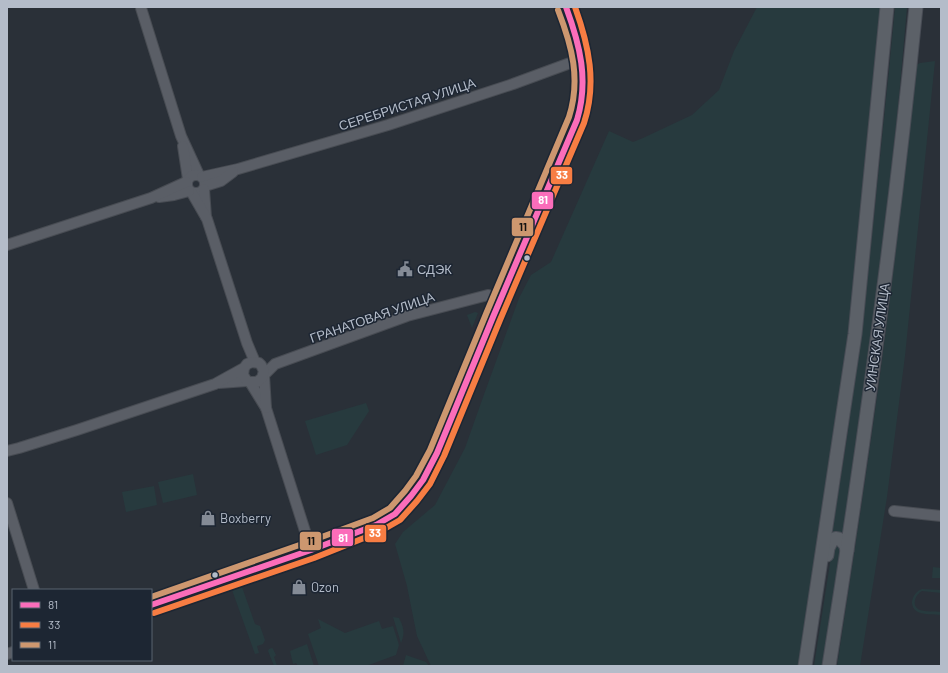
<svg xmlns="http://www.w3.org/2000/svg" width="948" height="673" font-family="Barlow,sans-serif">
	<rect width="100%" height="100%" fill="#2a3038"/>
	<!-- green -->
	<g fill="#273a3e">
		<polygon points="757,7 882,7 850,339 801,666 431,666 417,636 407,586 395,544 403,532 435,505 465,448 482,400 519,298 531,275 551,262 609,131 633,142 643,138 692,115 719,90 734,51"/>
		<polygon points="895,7 907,7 898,108 875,318 844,533 840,532 832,533 848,431 857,356 866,293 889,70"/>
		<path d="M935,61L905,356L887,497L860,666H837C859,521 882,376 898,230C904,176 908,121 913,67L920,63Z"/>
		<polygon points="475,312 478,313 472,328 467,315"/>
		<polygon points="366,403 369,411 347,445 316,455 305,421"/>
		<polygon points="193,474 197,495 163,503 158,482"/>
		<polygon points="154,486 157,505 126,512 122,492"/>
		<polygon points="836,546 841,548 824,666 814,666 832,551"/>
		<polygon points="933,567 941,568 941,578 932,578"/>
		<polygon points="242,587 255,624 260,626 265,640 263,644 257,646 259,653 255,654 232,590"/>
		<path d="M922,589L941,590V593L922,591C915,595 911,606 920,610C925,612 936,611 941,612V615C934,614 924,615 918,612C907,606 913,592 922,589Z"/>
		<path d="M393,617L399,618C404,628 405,633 401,643Z"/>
		<polygon points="318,619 345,633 379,621 382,629 393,626 399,645 396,655 366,666 319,666 308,634 321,628"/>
		<polygon points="307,644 314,666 298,666 296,663 293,664 290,651"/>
		<polygon points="272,648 273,649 276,655 274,657 277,666 279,666 274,666 268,651 269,649"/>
		<polygon points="406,655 426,662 429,666 403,666"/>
	</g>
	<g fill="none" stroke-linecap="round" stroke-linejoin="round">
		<!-- minor casing -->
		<g stroke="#484c53" stroke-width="12">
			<g id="minor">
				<polyline points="141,8 181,136 199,175"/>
				<polyline points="183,146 188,179"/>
				<circle cx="196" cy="184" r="9"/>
				<polyline points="202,177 238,169 388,125 513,84 581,59"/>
				<polyline points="205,186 221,181 233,172"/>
				<polyline points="204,189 206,217"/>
				<polyline points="192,193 207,219 247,343 255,362"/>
				<polyline points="159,197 174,195 189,191"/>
				<polyline points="7,245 151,198 186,182"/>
				<polyline points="250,382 266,408 311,550"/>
				<polyline points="219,383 247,381"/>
				<polyline points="266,408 264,375 275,364 407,316 488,295 501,299"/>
				<polyline points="7,451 19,448 77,430 215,384 244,368 247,364 252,362 259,363 261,365 264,371 262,378 257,382 250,382 247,381 243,375 244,368"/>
				<polyline points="7,503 34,590"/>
				<polyline points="894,511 941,516"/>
				<path d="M151,605L311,550L376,525L395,514L411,496L423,480L437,453L493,317L577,120C579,113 582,106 582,99C586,67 577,36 566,7"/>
				<polyline points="7,654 13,652"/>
			</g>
		</g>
		<!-- major casing -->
		<g stroke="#484c55" stroke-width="15">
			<g id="major">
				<path d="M827,555C827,551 828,546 831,542C837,533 846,543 847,550"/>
				<polyline points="805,666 855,334 887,7"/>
				<path d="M829,666C864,447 894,228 916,7"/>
			</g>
		</g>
		<!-- minor -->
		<use href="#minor" stroke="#5a5e66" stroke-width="10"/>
		<!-- major -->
		<use href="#major" stroke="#5c6168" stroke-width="13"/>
		<!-- bus-1 casing -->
		<g stroke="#1d2633" stroke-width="9">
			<path id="bus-1" d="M151,605L311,550L376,525L395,514L411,496L423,480L437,453L493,317L577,120C589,80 580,45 566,7"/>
		</g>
		<!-- bus-2 casing -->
		<g stroke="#1d2633" stroke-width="9">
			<path id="bus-2" d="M154,613L314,558L379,532L400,520L417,501L430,484L444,456L500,320L584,123C597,83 589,46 575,7"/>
		</g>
		<!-- bus-3 casing -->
		<g stroke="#1d2633" stroke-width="9">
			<path id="bus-3" d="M151,597L308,542L373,518L390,508L405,491L416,476L430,450L486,314L569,117C581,79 572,46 558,10"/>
		</g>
		<!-- bus-1 -->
		<use href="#bus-1" stroke="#fb6dba" stroke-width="6"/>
		<!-- bus-2 -->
		<use href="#bus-2" stroke="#f77d43" stroke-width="6"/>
		<!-- bus-3 -->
		<use href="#bus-3" stroke="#cd976f" stroke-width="6"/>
	</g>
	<!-- icons -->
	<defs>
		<g id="civic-bare" transform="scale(1.2)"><path d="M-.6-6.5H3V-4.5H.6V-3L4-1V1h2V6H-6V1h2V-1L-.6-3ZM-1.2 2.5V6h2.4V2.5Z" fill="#848b96" stroke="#1d2633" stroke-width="2.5" paint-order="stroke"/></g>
		<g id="shop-bare" transform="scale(1.2)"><path d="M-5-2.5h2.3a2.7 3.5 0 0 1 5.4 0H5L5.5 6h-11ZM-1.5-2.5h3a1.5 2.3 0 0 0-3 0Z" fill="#848b96" stroke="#1d2633" stroke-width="2.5" paint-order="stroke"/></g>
	</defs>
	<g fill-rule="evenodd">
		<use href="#civic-bare" x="405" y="269"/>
		<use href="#shop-bare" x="208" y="518"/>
		<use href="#shop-bare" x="299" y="587"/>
	</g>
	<!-- markers -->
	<g fill="#b4bcc9" stroke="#1d2633" stroke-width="1.5">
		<circle cx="527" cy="258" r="3.5"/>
		<circle cx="215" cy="575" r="3.5"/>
	</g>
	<g text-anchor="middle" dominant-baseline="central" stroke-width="3" stroke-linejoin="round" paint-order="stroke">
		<!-- street labels -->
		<g font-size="13" fill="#b4bcc9" stroke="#1d2633">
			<text transform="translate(407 104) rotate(-18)">СЕРЕБРИСТАЯ УЛИЦА</text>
			<text transform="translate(372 317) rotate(-19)">ГРАНАТОВАЯ УЛИЦА</text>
			<text transform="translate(877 337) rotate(-82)">УИНСКАЯ УЛИЦА</text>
		</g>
		<!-- poi labels -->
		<g font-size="13" fill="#b4bcc9" stroke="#1d2633" text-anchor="start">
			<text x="417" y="269">СДЭК</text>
			<text x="220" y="518">Boxberry</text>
			<text x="311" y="587">Ozon</text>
		</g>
	</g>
	<g stroke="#1d2633" stroke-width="1.5">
		<rect x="550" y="166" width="23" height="19" rx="4" fill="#f77d43"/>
		<rect x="531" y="191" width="23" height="19" rx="4" fill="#fb6dba"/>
		<rect x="511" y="217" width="23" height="20" rx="4" fill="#cd976f"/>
		<rect x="364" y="524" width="23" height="19" rx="4" fill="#f77d43"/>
		<rect x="331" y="528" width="23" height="19" rx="4" fill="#fb6dba"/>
		<rect x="299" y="531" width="23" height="20" rx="4" fill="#cd976f"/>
	</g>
	<g font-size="11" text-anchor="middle" font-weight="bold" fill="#fff">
		<text x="562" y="179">33</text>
		<text x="543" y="204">81</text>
		<text x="375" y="537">33</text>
		<text x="343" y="542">81</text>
	</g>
	<g font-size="11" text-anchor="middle" font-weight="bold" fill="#111">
		<text x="523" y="231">11</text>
		<text x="311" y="545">11</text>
	</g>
	<!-- border -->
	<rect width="948" height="673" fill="none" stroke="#b4bcc9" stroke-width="16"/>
	<!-- legend -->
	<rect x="12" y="589" width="140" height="72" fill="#1d2633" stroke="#59626f"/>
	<rect x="20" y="602" width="20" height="6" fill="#fb6dba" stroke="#59626f"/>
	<text x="48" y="609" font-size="12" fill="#b4bcc9">81</text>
	<rect x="20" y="622" width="20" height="6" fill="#f77d43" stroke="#59626f"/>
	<text x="48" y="629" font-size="12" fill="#b4bcc9">33</text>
	<rect x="20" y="642" width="20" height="6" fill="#cd976f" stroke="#59626f"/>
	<text x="48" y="649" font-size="12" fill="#b4bcc9">11</text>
</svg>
